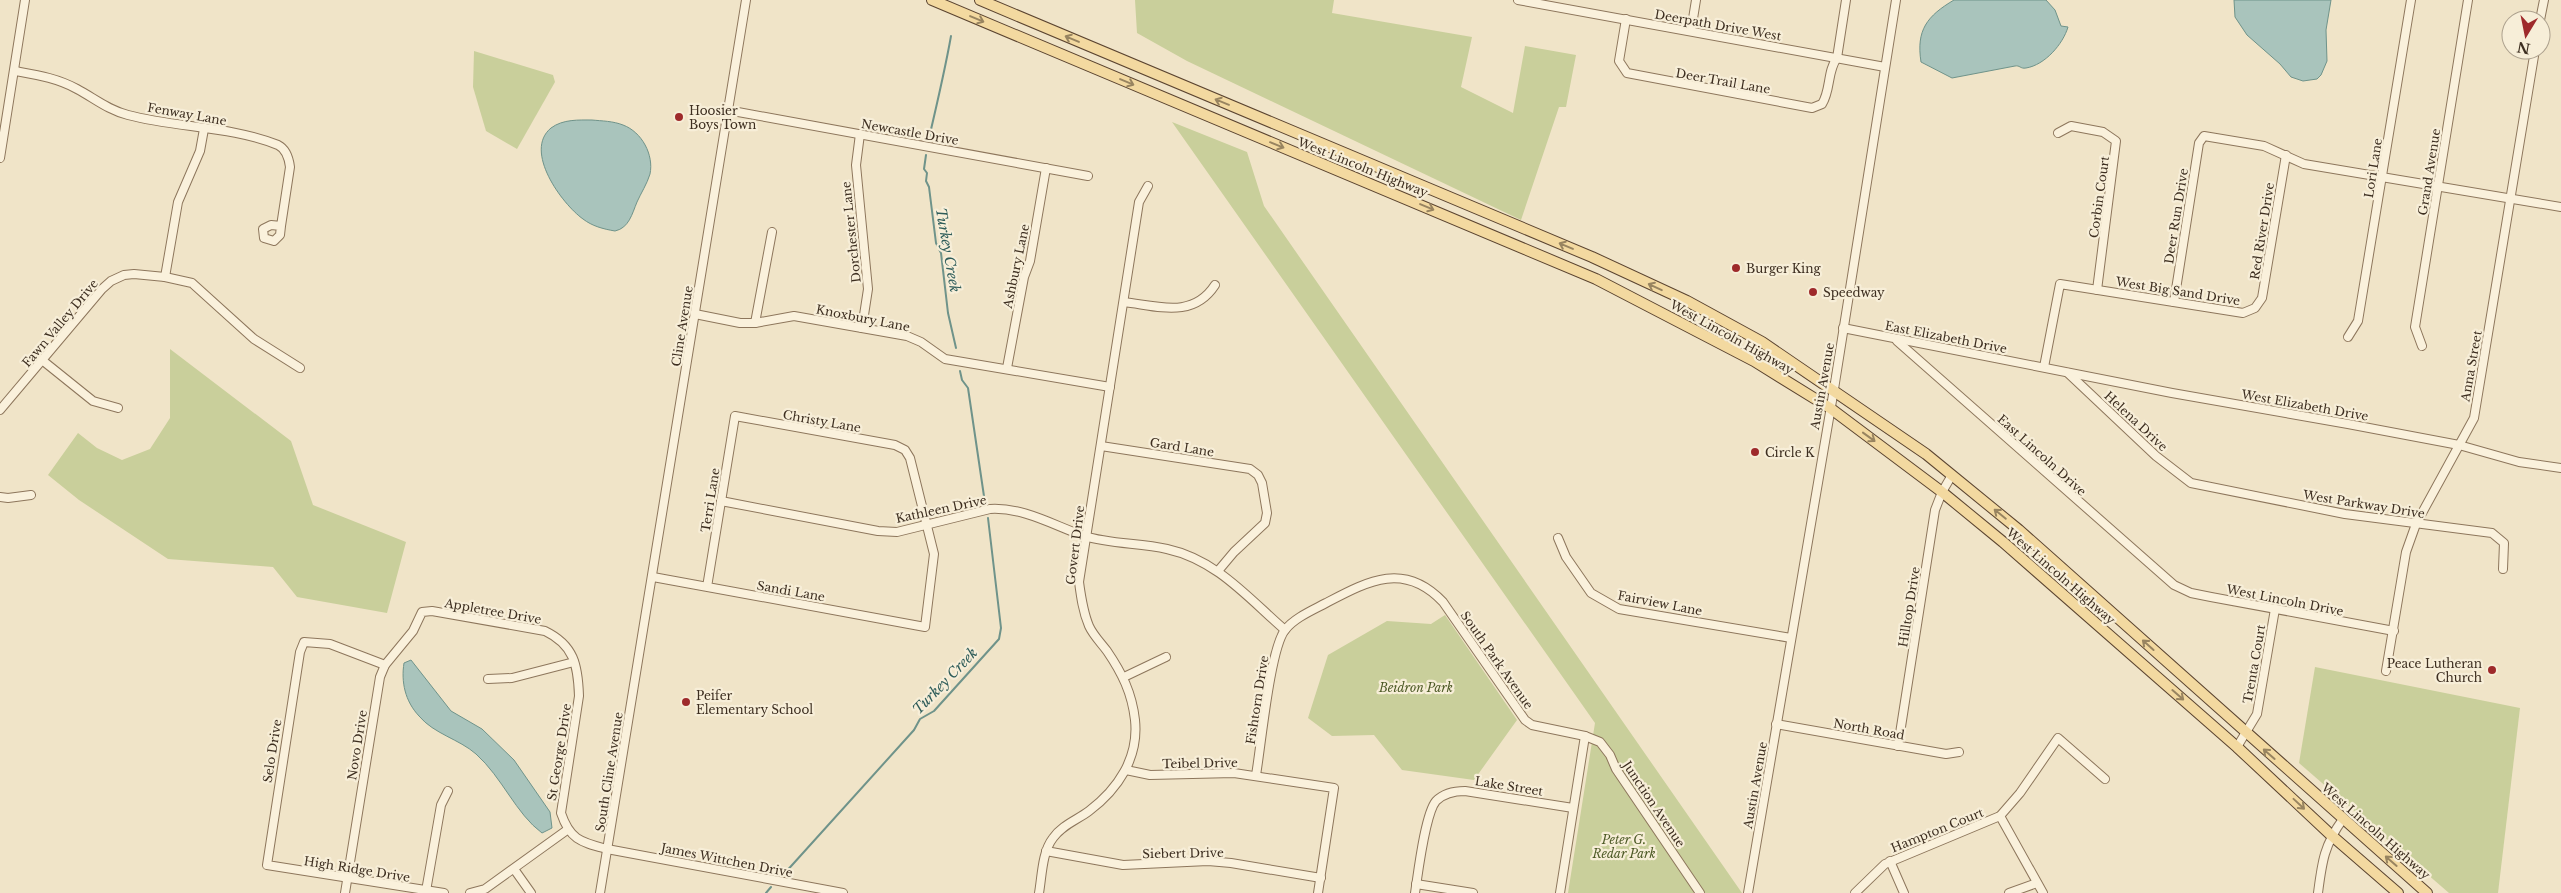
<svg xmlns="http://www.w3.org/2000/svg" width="2561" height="893" font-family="'Libre Baskerville',serif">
	<rect width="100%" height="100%" fill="#f0e4c8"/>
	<!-- green -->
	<g fill="#c9cf9b">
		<polygon points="1135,0 1334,0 1332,13 1472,37 1461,87 1513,113 1525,46 1576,55 1566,107 1559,107 1521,220 1187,61 1137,33"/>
		<polygon points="474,51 553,75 555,82 517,149 486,131 473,87"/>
		<polygon points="1172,122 1247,152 1264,206 1742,893 1568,893 1595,723"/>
		<polygon points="170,349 291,441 313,505 406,542 387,613 297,597 273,567 168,559 79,500 48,475 78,433 97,448 122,460 150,449 170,418"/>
		<polygon points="1445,615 1517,720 1474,780 1402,770 1374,735 1332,736 1308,718 1328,655 1387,621 1431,624"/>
		<polygon points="2315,667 2520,708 2498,893 2449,893 2299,763"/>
	</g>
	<!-- water -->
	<g fill="#a9c4bc" stroke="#6f938a">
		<path d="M1954,0H2046L2055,10L2061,26L2068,27C2063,44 2045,65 2026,68C2020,69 2020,65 2015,66L1952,78L1921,62C1916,30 1927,16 1954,0Z"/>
		<polygon points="2234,0 2331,0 2326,30 2327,61 2321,75 2317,79 2303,81 2291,77 2280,64 2247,35 2235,17"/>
		<path d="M592,120C602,121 613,121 623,125C642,132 654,155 650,174C647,184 641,193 637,202C632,214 629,228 615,231C603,229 592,226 583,219C562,204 523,151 551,128C563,119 579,120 592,120Z"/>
		<path d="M411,660L451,711L482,729L514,760L550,812L552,828L542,833C516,814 502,777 476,754C459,739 434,734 419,716C405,701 401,682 404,663Z"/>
	</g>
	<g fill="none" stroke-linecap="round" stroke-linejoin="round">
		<!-- stream -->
		<g stroke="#6f938a" stroke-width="2">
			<path d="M929,138C937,104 945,70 951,36"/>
			<polyline points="926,155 924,169 927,173 926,181 929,187 936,243 941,253 948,313 956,348"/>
			<polyline points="960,371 962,380 968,388 985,503"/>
			<polyline points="784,874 914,730 920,719 934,711 999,639 1001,628 988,518"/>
			<polyline points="766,893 771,887"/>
		</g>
		<!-- minor casing -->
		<g stroke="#8d765c" stroke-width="10">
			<g id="minor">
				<polyline points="1518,0 1885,67"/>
				<path d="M1626,19L1619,61L1627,73L1812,108L1822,104C1831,90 1827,71 1837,58L1846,0"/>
				<polyline points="2540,20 2544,0"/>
				<polyline points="1691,31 1696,0"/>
				<path d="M15,71C37,75 57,78 77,89C94,98 108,110 128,115C177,128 231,126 278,145C286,149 289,159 290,167L281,226L280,235L274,241L264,238L263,229L271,225L281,226"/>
				<polyline points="727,110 1088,176"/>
				<polyline points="2058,133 2071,126 2103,132 2116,141 2097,290"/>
				<polyline points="860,134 856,165 868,289 862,328"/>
				<polyline points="0,158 25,0"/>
				<polyline points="165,277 178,202 200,151 204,129"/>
				<path d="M1124,302C1158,306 1193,319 1215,285"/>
				<polyline points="2174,302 2199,143 2204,136 2264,146 2304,164 2561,207"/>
				<polyline points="695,314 740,323 755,323 794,316 907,336 921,342 945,359 1110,387"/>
				<polyline points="755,323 772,232"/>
				<polyline points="1843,328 2172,393 2348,424 2459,445 2519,462 2561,468"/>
				<polyline points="2348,337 2358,321 2411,0"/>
				<polyline points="1897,341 2174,585 2191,593 2211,597 2394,631"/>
				<polyline points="2422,346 2415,327 2468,0"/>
				<polyline points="42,360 93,401 118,408"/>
				<polyline points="2044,367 2060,284 2243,313 2255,308 2262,298 2286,155"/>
				<polyline points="1007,368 1024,277 1030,261 1046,168"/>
				<polyline points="2068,373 2156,456 2191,483 2345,514 2492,533 2504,543 2503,569"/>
				<polyline points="0,410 102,289 111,281 124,275 134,274 165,277 192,283 254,339 300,368"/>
				<polyline points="1101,446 1250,469 1258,475 1262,483 1267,513 1265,523 1234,552 1218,571"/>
				<polyline points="0,497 8,498 31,495"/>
				<path d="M721,501L878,531L897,532L990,509C1023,507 1053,525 1084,536C1110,544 1140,543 1167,549C1217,560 1248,598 1285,630"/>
				<polyline points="1558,538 1566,557 1591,593 1619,609 1791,638"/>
				<polyline points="653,577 925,627 934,554 910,458 905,450 895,445 735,416 707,587"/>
				<polyline points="385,665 330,644 304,642 300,652 267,865 444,893"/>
				<polyline points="2386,671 2406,552 2416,524 2474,418 2535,50"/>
				<polyline points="1124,677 1166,657"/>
				<polyline points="488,679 512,678 574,662"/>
				<polyline points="1776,724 1946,754 1959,752"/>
				<polyline points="1898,746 1935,510 1942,492 1952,475"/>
				<polyline points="2237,747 2257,714 2275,609"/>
				<polyline points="1126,770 1150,775 1234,773 1334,788 1318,893"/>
				<path d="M1256,775C1261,747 1270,649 1285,630C1294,618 1313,610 1326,603C1368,581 1404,561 1443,602L1525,720L1532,725L1585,736L1600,742L1610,755L1616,769L1700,893"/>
				<polyline points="2000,816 2043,893"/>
				<polyline points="1046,851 1123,865 1208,861 1231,863 1321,878"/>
				<polyline points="1890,861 1904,893"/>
				<polyline points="514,869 531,893"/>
				<polyline points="1416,884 1473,893"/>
				<polyline points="426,891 441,805 448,791"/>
				<path d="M345,893L380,677L385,665L413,631L422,612L432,611L545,631C574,645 578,665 579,696L561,813C570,840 581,842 607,849L843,893"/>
				<polyline points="470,893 485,889 567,830"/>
				<polyline points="600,893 746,0"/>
				<path d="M1039,893C1042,876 1042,852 1053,838C1062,825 1077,820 1089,811C1118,789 1139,758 1135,720C1132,693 1122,673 1107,651C1101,643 1093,635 1089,626C1083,612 1081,597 1079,582L1139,202L1148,186"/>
				<path d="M1415,893C1418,874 1425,814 1436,801C1444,793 1454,791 1465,791L1573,808"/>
				<polyline points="1560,893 1585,736"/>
				<polyline points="1748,893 1834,389 1896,0"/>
				<polyline points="1855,893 1885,864 2000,816 2020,793 2058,738 2105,779"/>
				<polyline points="2009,893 2037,883"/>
				<path d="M2318,893C2322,862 2324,845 2343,819"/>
			</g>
		</g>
		<!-- major casing -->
		<g stroke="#5b4430" stroke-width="12">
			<g id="major">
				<polyline points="932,0 1596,279 1754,361 1830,408 1942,492 2003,542 2237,747 2331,835 2398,893"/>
				<polyline points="980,0 1592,257 1687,301 1762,342 1926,454 2019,530 2427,893"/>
			</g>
		</g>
		<!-- minor -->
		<use href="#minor" stroke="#faf1dc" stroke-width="8"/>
		<!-- major -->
		<use href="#major" stroke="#f3d9a0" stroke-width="10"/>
	</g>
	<!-- one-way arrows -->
	<defs><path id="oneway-shaft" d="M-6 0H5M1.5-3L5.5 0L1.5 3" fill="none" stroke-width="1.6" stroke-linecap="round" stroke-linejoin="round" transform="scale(1.25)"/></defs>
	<g stroke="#988460">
		<use href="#oneway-shaft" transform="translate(977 19) rotate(23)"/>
		<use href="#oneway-shaft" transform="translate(1072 39) rotate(-157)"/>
		<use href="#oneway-shaft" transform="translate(1127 82) rotate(23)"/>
		<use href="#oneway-shaft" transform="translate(1222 102) rotate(-158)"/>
		<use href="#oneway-shaft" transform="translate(1277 145) rotate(22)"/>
		<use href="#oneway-shaft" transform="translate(1427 207) rotate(23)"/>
		<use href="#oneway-shaft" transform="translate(1566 246) rotate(-157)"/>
		<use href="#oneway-shaft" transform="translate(1655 287) rotate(-155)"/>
		<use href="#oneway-shaft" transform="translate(1869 437) rotate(36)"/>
		<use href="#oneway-shaft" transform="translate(2000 514) rotate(-141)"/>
		<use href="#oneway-shaft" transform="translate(2148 645) rotate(-138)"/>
		<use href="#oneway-shaft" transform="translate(2178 695) rotate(41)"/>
		<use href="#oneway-shaft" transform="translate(2269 754) rotate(-139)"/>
		<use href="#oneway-shaft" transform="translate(2299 804) rotate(43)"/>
		<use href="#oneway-shaft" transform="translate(2391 861) rotate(-139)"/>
	</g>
	<!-- markers -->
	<g fill="#9e2a2b" stroke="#f7eed8" stroke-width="2">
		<circle cx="679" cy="117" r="5"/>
		<circle cx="1736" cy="268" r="5"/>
		<circle cx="1813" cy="292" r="5"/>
		<circle cx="1755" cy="452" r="5"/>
		<circle cx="2492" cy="670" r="5"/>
		<circle cx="686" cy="702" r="5"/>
	</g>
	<g text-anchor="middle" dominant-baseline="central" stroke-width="4.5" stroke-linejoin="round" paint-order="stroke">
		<!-- street labels -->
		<g font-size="12" fill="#3d2e20" stroke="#f7eed8">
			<text transform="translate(1718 25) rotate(10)">Deerpath Drive West</text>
			<text transform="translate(1723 81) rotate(10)">Deer Trail Lane</text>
			<text transform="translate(187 114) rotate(10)">Fenway Lane</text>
			<text transform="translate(910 132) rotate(10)">Newcastle Drive</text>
			<text transform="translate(1363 167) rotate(22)">West Lincoln Highway</text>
			<text transform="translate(2373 168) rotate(-81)">Lori Lane</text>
			<text transform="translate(2429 172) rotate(-81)">Grand Avenue</text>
			<text transform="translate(2099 197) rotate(-82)">Corbin Court</text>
			<text transform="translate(2176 216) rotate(-81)">Deer Run Drive</text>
			<text transform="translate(2262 231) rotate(-81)">Red River Drive</text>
			<text transform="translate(851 232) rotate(-96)">Dorchester Lane</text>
			<text transform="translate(1016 266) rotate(-78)">Ashbury Lane</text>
			<text transform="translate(2178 291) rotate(9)">West Big Sand Drive</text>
			<text transform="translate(863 318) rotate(11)">Knoxbury Lane</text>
			<text transform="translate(60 323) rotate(-50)">Fawn Valley Drive</text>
			<text transform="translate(682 326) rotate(-81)">Cline Avenue</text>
			<text transform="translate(1732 337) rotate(29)">West Lincoln Highway</text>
			<text transform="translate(1946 337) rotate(11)">East Elizabeth Drive</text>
			<text transform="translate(2471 366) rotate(-80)">Anna Street</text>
			<text transform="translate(1822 386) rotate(-80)">Austin Avenue</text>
			<text transform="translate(2305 405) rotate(10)">West Elizabeth Drive</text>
			<text transform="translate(822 421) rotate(10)">Christy Lane</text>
			<text transform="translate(2136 421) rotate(43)">Helena Drive</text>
			<text transform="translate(1182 447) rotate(9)">Gard Lane</text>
			<text transform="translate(2042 455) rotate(42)">East Lincoln Drive</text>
			<text transform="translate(710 500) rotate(-81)">Terri Lane</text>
			<text transform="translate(2364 504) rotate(9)">West Parkway Drive</text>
			<text transform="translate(941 509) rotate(-12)">Kathleen Drive</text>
			<text transform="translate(1075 545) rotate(-83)">Govert Drive</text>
			<text transform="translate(2061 576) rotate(41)">West Lincoln Highway</text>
			<text transform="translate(791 591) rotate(10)">Sandi Lane</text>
			<text transform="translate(2285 600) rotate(11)">West Lincoln Drive</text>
			<text transform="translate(1660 603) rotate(11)">Fairview Lane</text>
			<text transform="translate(1909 607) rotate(-81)">Hilltop Drive</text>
			<text transform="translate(493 611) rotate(10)">Appletree Drive</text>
			<text transform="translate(1497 660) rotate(55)">South Park Avenue</text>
			<text transform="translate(2254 664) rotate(-80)">Trenta Court</text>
			<text transform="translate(1257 700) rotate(-81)">Fishtorn Drive</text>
			<text transform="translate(1869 729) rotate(10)">North Road</text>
			<text transform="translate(357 745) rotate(-81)">Novo Drive</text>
			<text transform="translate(272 751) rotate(-81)">Selo Drive</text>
			<text transform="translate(559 752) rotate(-81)">St George Drive</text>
			<text transform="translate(1200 763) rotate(-1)">Teibel Drive</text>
			<text transform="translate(609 772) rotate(-81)">South Cline Avenue</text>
			<text transform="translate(1755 785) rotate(-80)">Austin Avenue</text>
			<text transform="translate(1509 786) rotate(9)">Lake Street</text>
			<text transform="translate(1654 804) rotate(56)">Junction Avenue</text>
			<text transform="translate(1937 830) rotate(-22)">Hampton Court</text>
			<text transform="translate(2376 831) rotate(41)">West Lincoln Highway</text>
			<text transform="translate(1183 853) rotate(-1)">Siebert Drive</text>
			<text transform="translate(727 860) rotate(11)">James Wittchen Drive</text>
			<text transform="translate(357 869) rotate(9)">High Ridge Drive</text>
		</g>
		<!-- poi labels -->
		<g font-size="12" fill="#3d2e20" stroke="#f7eed8" text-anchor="start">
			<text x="689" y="110">Hoosier<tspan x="689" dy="14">Boys Town</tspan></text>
			<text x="1746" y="268">Burger King</text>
			<text x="1823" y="292">Speedway</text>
			<text x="1765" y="452">Circle K</text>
			<text x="2482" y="663" text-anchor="end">Peace Lutheran<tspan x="2482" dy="14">Church</tspan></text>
			<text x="696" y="695">Peifer<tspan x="696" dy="14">Elementary School</tspan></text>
		</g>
		<!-- park labels -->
		<g font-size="12" font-style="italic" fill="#4d5a26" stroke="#f7eed8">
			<text x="1416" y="687">Beidron Park</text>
			<text x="1624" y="839">Peter G.<tspan x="1624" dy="14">Redar Park</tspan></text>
		</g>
		<!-- water labels -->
		<g font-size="14" font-style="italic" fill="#2f5d5a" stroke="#f7eed8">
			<text transform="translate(948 250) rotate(80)">Turkey Creek</text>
			<text transform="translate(945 681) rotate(-46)">Turkey Creek</text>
		</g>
	</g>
	<!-- north arrow -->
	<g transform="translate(2526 35) rotate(190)"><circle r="24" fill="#f7eed8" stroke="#ada18e"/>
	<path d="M0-4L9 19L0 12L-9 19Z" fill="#9e2a2b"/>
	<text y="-8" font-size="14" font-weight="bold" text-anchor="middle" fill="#3d2e20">N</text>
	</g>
</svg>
